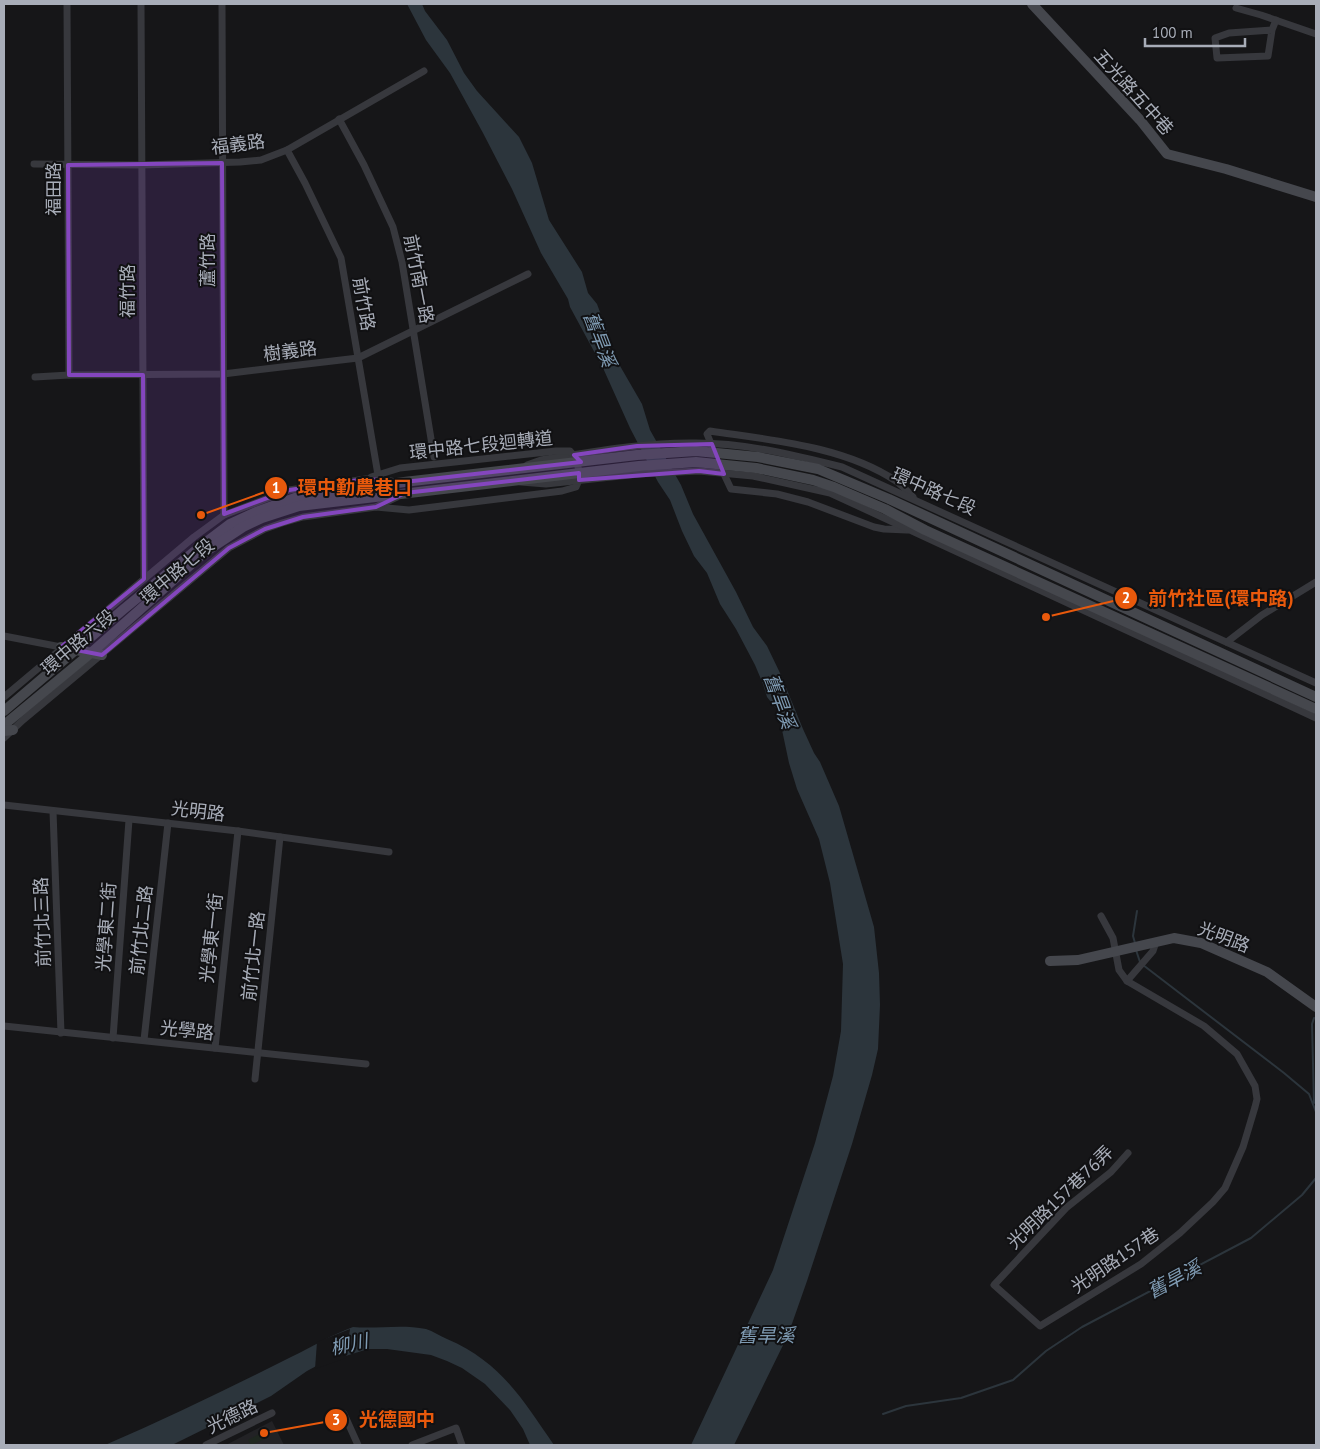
<svg xmlns="http://www.w3.org/2000/svg" width="1320" height="1449" font-family="'PT Sans','Noto Sans TC',sans-serif">
	<rect width="100%" height="100%" fill="#161618"/>
	<!-- built -->
	<polygon fill="#222225" points="272,1421 284,1445 226,1445"/>
	<!-- green -->
	<polygon fill="#1e261f" points="263,1432 267,1438 251,1445 248,1440"/>
	<!-- water -->
	<g fill="#2c353c">
		<polygon points="407,4 422,4 425,11 447,40 464,73 477,91 519,137 532,163 549,220 582,272 588,293 597,304 607,331 611,354 616,359 642,404 650,430 681,485 693,514 736,592 753,627 767,646 780,673 803,729 814,753 820,762 839,806 874,927 879,973 880,1005 878,1049 872,1075 852,1144 807,1281 788,1335 734,1445 691,1445 773,1270 815,1143 833,1076 841,1031 843,964 830,883 819,839 797,789 789,763 778,711 767,697 763,684 755,665 736,629 720,604 707,573 694,556 682,531 670,500 658,482 630,428 603,368 570,307 568,299 541,253 512,189 483,133 450,73 426,40"/>
		<path d="M353,1327C377,1329 402,1324 426,1329C433,1331 440,1336 447,1339C501,1362 522,1399 554,1445H530L523,1429L510,1410L485,1384L462,1368L447,1361L431,1355L387,1349H368L320,1364L307,1371L271,1396L172,1445H105C168,1418 230,1388 291,1357C312,1347 331,1335 353,1327Z"/>
	</g>
	<!-- pier -->
	<polygon fill="#161618" points="350,1329 346,1358 315,1369 317,1342"/>
	<g fill="none" stroke-linecap="round" stroke-linejoin="round">
		<!-- stream -->
		<g stroke="#2c353c" stroke-width="2">
			<polyline points="1135,943 1133,936 1137,911"/>
			<polyline points="1136,950 1140,962"/>
			<polyline points="1143,965 1284,1073 1309,1094 1316,1112"/>
			<polyline points="1314,1103 1312,1024 1314,1018"/>
			<polyline points="883,1414 906,1406 961,1398 1013,1380 1046,1351 1082,1327 1251,1238 1302,1195 1316,1178"/>
		</g>
		<!-- street -->
		<g stroke="#37383d" stroke-width="7">
			<polyline points="67,4 69,375"/>
			<polyline points="141,4 144,579"/>
			<polyline points="222,4 224,515"/>
			<polyline points="1236,8 1261,15 1316,34"/>
			<polyline points="1272,30 1268,56 1217,58 1215,38 1229,33 1272,30 1276,20"/>
			<polyline points="339,119 364,165 393,227 402,262 434,457"/>
			<polyline points="287,150 305,183 341,258 378,475"/>
			<polyline points="34,164 141,165 240,162 261,160 287,150 424,71"/>
			<polyline points="35,377 69,375 223,374 358,358 528,274"/>
			<path d="M712,446L707,434L710,431C770,440 844,446 896,481C902,485 908,492 913,497"/>
			<path d="M527,465L541,460C592,452 644,442 696,443C746,443 794,455 842,467L1316,683"/>
			<polyline points="723,472 731,489 777,494 808,502 874,527 884,529 907,530"/>
			<path d="M371,477L400,468L556,451H570C578,459 582,476 576,487L562,491L409,510L376,507"/>
			<polyline points="521,482 546,484 639,474 699,471 753,476 830,493 1316,718"/>
			<polyline points="4,636 61,647"/>
			<polyline points="1227,642 1262,615 1316,582"/>
			<polyline points="4,697 194,537 224,515 289,490 366,479 391,481"/>
			<polyline points="4,738 23,720 229,548 265,529 282,523 303,517 376,507 397,497"/>
			<polyline points="4,805 238,831 389,852"/>
			<polyline points="53,811 61,1033"/>
			<polyline points="1101,916 1113,938 1119,970 1127,981 1204,1026 1237,1054 1255,1086 1257,1099 1255,1107 1243,1147 1225,1188 1213,1202 1180,1233 1141,1264 1040,1326 994,1285 1066,1208 1111,1172 1128,1153"/>
			<polyline points="1127,981 1153,951 1156,942"/>
			<polyline points="4,1026 366,1064"/>
			<polyline points="113,1038 129,820"/>
			<polyline points="144,1040 168,823"/>
			<polyline points="215,1048 238,831"/>
			<polyline points="255,1079 280,837"/>
			<polyline points="344,1414 358,1445"/>
			<polyline points="206,1445 272,1413"/>
			<polyline points="412,1445 456,1428 462,1445"/>
		</g>
		<!-- secondary -->
		<g stroke="#45474d" stroke-width="10">
			<polyline points="1032,4 1140,120 1167,154 1226,169 1316,197"/>
			<polyline points="61,647 102,655"/>
			<polyline points="4,711 125,608 201,546 230,524 256,512 295,498 404,482 637,455 696,451 758,457 818,469 889,499 1316,697"/>
			<polyline points="4,725 91,653 205,552 243,527 262,518 299,506 639,466 696,462 756,468 813,480 834,487 885,509 925,530 1316,709"/>
			<polyline points="4,731 13,730"/>
			<polyline points="1050,961 1078,960 1174,938 1201,943 1267,972 1316,1007"/>
		</g>
	</g>
	<!-- marked area -->
	<path fill="#8446be" fill-opacity="0.2" stroke="#8446be" stroke-width="4" stroke-linejoin="round" d="M222,163L224,514L289,490L366,479L404,482L581,462L574,455L637,446L712,444L724,474L699,471L579,480V473L405,493L376,507L303,517L265,529L229,548L102,655L61,647L144,579L143,375H69L68,165Z"/>
	<g text-anchor="middle" dominant-baseline="central" stroke-width="4" stroke-linejoin="round" paint-order="stroke">
		<!-- street labels -->
		<g font-size="18" fill="#a8adb8" stroke="#111113">
			<text transform="translate(1134 92) rotate(48)">五光路五中巷</text>
			<text transform="translate(238 144) rotate(-7)">福義路</text>
			<text transform="translate(53 189) rotate(-90)">福田路</text>
			<text transform="translate(207 260) rotate(-90)">蘆竹路</text>
			<text transform="translate(419 279) rotate(79)">前竹南一路</text>
			<text transform="translate(127 291) rotate(-90)">福竹路</text>
			<text transform="translate(364 304) rotate(80)">前竹路</text>
			<text transform="translate(290 351) rotate(-7)">樹義路</text>
			<text transform="translate(481 445) rotate(-6)">環中路七段迴轉道</text>
			<text transform="translate(934 491) rotate(24)">環中路七段</text>
			<text transform="translate(177 571) rotate(-40)">環中路七段</text>
			<text transform="translate(78 642) rotate(-40)">環中路六段</text>
			<text transform="translate(198 811) rotate(7)">光明路</text>
			<text transform="translate(42 922) rotate(-92)">前竹北三路</text>
			<text transform="translate(106 927) rotate(-86)">光學東二街</text>
			<text transform="translate(141 930) rotate(-84)">前竹北二路</text>
			<text transform="translate(1224 937) rotate(21)">光明路</text>
			<text transform="translate(211 938) rotate(-84)">光學東一街</text>
			<text transform="translate(253 956) rotate(-84)">前竹北一路</text>
			<text transform="translate(187 1030) rotate(6)">光學路</text>
			<text transform="translate(1060 1197) rotate(-44)">光明路157巷76弄</text>
			<text transform="translate(1115 1260) rotate(-34)">光明路157巷</text>
			<text transform="translate(232 1416) rotate(-26)">光德路</text>
		</g>
		<!-- water labels -->
		<g font-size="19" font-style="italic" fill="#7f9bb3" stroke="#111113">
			<text transform="translate(600 339) rotate(69)">舊旱溪</text>
			<text transform="translate(780 701) rotate(70)">舊旱溪</text>
			<text transform="translate(1174 1279) rotate(-28)">舊旱溪</text>
			<text x="766" y="1335">舊旱溪</text>
			<text transform="translate(349 1344) rotate(-12)">柳川</text>
		</g>
	</g>
	<!-- callouts -->
	<path fill="none" stroke="#e8590c" stroke-width="2" d="M201 515L276 488M1046 617L1126 598M264 1433L336 1420"/>
	<g fill="#e8590c" stroke="#111113" stroke-width="2">
		<circle cx="201" cy="515" r="5"/>
		<circle cx="1046" cy="617" r="5"/>
		<circle cx="264" cy="1433" r="5"/>
		<circle cx="276" cy="488" r="12"/>
		<circle cx="1126" cy="598" r="12"/>
		<circle cx="336" cy="1420" r="12"/>
	</g>
	<g font-size="15" text-anchor="middle" font-weight="bold" fill="#fff">
		<text x="276" y="493">1</text>
		<text x="1126" y="603">2</text>
		<text x="336" y="1425">3</text>
	</g>
	<g font-size="19" text-anchor="middle" font-weight="bold" fill="#e8590c" stroke="#111113" stroke-width="4" stroke-linejoin="round" paint-order="stroke">
		<text x="355" y="494">環中勤農巷口</text>
		<text x="1221" y="605">前竹社區(環中路)</text>
		<text x="397" y="1426">光德國中</text>
	</g>
	<!-- border -->
	<rect width="1320" height="1449" fill="none" stroke="#a8adb8" stroke-width="10"/>
	<!-- scale -->
	<path d="M1145 38v8h100v-8" fill="none" stroke="#a8adb8" stroke-width="2.5"/>
	<text x="1152" y="38" font-size="15" fill="#a8adb8" stroke="#111113" stroke-width="4" paint-order="stroke">100 m</text>
</svg>
